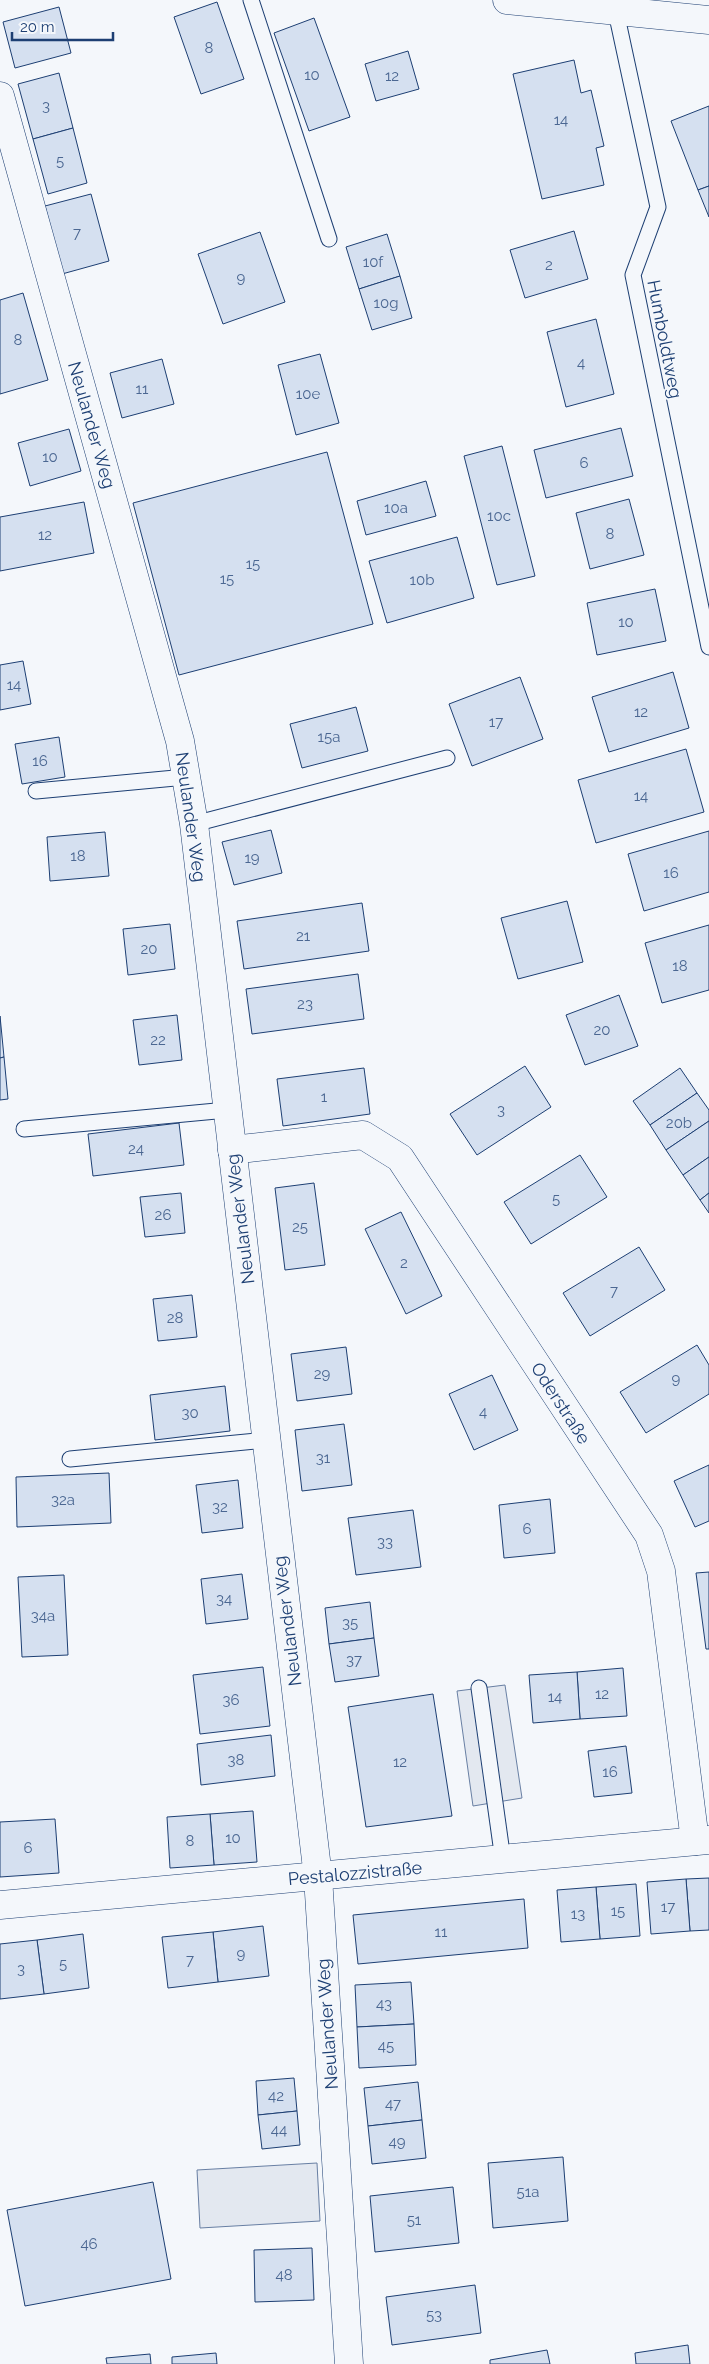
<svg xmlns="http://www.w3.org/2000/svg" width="709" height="2364" font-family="Raleway,sans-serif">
	<rect width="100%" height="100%" fill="#f4f7fb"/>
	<!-- parking -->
	<g fill="#e3e8f0" stroke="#687fa3">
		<polygon points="505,1685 522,1798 473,1806 457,1691"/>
		<polygon points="317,2163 320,2221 200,2228 197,2170"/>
	</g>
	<!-- building -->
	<g fill="#d5e0f0" stroke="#1d3f73">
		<polygon points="217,2 244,79 201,94 174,17"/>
		<polygon points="59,7 71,53 15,68 3,22"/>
		<polygon points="314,18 350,117 309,131 274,33"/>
		<polygon points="408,51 419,89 376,101 365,64"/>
		<polygon points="574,60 581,93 591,90 604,146 596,148 604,185 542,199 513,74"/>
		<polygon points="59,73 73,128 33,139 18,84"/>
		<polygon points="709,106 709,186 698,190 671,121"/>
		<polygon points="73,128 87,183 48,194 33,139"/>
		<polygon points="709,186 709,217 698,190"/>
		<polygon points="91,194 109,261 62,274 45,206"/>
		<polygon points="574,231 588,279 525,298 510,250"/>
		<polygon points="260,232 285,302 223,324 198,254"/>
		<polygon points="387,234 400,276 359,289 346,247"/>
		<polygon points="400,276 412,318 372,330 359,289"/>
		<polygon points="23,293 48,380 0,394 0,300"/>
		<polygon points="596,319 614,394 566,407 547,332"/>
		<polygon points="320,354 339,423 296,435 278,365"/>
		<polygon points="162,359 174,404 122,418 110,373"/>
		<polygon points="621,428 633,476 546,498 534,450"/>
		<polygon points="69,429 81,471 30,486 18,443"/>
		<polygon points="502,446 535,576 497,585 464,456"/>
		<polygon points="327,452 373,624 179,675 133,503"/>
		<polygon points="426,481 436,516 366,535 357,501"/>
		<polygon points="629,499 644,555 590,569 576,513"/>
		<polygon points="84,502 94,553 0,571 0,517"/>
		<polygon points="457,537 474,598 387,623 369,561"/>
		<polygon points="655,589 666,641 597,655 587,603"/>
		<polygon points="23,661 31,704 0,710 0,665"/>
		<polygon points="673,672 689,728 609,752 592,697"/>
		<polygon points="520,677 543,739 472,766 449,704"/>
		<polygon points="356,707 368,751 302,768 290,724"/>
		<polygon points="59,737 65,777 22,784 15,744"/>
		<polygon points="686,749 704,812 596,843 578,780"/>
		<polygon points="271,830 282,873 234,885 222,842"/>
		<polygon points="709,831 709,892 644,911 628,854"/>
		<polygon points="105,832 109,876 50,881 47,837"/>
		<polygon points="567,901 583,962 518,979 501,918"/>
		<polygon points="362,903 369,951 244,969 237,921"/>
		<polygon points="170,924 175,969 128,975 123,929"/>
		<polygon points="709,925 709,990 662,1003 645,943"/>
		<polygon points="358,974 364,1019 252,1034 246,989"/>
		<polygon points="619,995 638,1046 585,1065 566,1015"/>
		<polygon points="177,1015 182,1060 139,1065 133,1020"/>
		<polygon points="0,1016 4,1057 0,1058"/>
		<polygon points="4,1057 8,1099 0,1100 0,1058"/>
		<polygon points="525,1066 551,1107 477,1155 450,1114"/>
		<polygon points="364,1068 370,1114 283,1126 277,1079"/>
		<polygon points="680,1068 697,1093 650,1125 633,1101"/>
		<polygon points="697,1093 709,1110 709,1121 666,1150 650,1125"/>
		<polygon points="709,1121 709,1157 683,1175 666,1150"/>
		<polygon points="179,1123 184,1165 93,1176 88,1134"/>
		<polygon points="580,1155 607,1197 531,1244 504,1202"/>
		<polygon points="709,1157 709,1193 700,1200 683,1175"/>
		<polygon points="314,1183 325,1265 285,1270 275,1188"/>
		<polygon points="181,1193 185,1233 145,1237 140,1197"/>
		<polygon points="709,1193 709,1213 700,1200"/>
		<polygon points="401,1212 442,1296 406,1314 365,1229"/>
		<polygon points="639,1247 665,1290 590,1336 563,1293"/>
		<polygon points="192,1295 197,1337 158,1341 153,1299"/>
		<polygon points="697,1345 709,1365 709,1394 646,1433 620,1392"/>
		<polygon points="346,1347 352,1394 297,1401 291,1354"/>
		<polygon points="492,1375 518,1430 474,1450 449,1394"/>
		<polygon points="225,1386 230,1431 155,1440 150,1395"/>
		<polygon points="344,1424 352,1485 302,1491 295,1430"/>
		<polygon points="709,1465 709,1521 695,1527 674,1481"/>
		<polygon points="109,1473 111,1523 17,1527 16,1477"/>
		<polygon points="238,1480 243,1528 202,1533 196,1485"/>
		<polygon points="550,1499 555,1553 504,1558 499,1505"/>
		<polygon points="413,1510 421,1567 356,1575 348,1518"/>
		<polygon points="709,1572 709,1649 706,1649 696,1573"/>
		<polygon points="242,1574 248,1619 206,1624 201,1579"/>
		<polygon points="64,1575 68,1655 22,1657 18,1577"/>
		<polygon points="370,1602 374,1638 329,1644 325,1608"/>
		<polygon points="374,1638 379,1676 335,1682 329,1644"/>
		<polygon points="263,1667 270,1726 200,1734 193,1675"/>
		<polygon points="623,1668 627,1716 580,1719 577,1672"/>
		<polygon points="577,1672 580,1719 533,1723 529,1675"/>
		<polygon points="433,1694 452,1816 366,1827 348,1707"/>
		<polygon points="271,1735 275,1776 201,1785 197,1744"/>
		<polygon points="626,1746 632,1793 594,1797 588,1751"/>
		<polygon points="253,1811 257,1862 214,1865 210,1814"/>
		<polygon points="210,1814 214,1865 170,1868 167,1817"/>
		<polygon points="55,1819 59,1873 0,1877 0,1822"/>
		<polygon points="709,1878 709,1930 690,1931 686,1879"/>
		<polygon points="686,1879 690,1931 651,1934 647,1882"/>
		<polygon points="636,1884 640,1936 600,1939 596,1887"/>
		<polygon points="596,1887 600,1939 561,1942 557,1890"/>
		<polygon points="524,1899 528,1948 358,1964 353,1915"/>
		<polygon points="263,1926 269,1976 218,1982 213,1932"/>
		<polygon points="213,1932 218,1982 168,1988 162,1937"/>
		<polygon points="83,1934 89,1988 44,1994 37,1940"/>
		<polygon points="37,1940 44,1994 0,1999 0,1944"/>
		<polygon points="411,1982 414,2024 357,2027 355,1985"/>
		<polygon points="414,2024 416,2065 359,2068 357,2027"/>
		<polygon points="294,2078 297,2111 258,2115 256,2081"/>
		<polygon points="418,2082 422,2120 368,2126 364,2088"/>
		<polygon points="297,2111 300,2145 262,2149 258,2115"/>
		<polygon points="422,2120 426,2158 372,2164 368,2126"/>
		<polygon points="563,2157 568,2221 493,2228 488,2163"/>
		<polygon points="153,2182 171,2279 25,2306 7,2210"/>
		<polygon points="453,2187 459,2243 375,2252 370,2196"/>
		<polygon points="312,2248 314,2300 255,2302 254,2250"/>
		<polygon points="475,2285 481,2333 392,2345 386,2297"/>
		<polygon points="688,2345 690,2364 636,2364 635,2353"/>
		<polygon points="547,2350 550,2364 490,2364 490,2360"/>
		<polygon points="216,2353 217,2364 172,2364 172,2357"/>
		<polygon points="150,2354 151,2364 107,2364 106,2358"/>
	</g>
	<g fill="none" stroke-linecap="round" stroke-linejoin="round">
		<!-- lane casing -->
		<g stroke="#1d3f73" stroke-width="17">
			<g id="lane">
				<polyline points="251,0 329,239"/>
				<polyline points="616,12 658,207 633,275 709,647"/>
				<polyline points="36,791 186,777"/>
				<polyline points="194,824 447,758"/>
				<polyline points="24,1129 227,1110"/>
				<polyline points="70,1459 266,1440"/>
				<polyline points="479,1688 503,1860"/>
			</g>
		</g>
		<!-- street casing -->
		<g stroke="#1d3f73" stroke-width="29">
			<g id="street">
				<polyline points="507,0 709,20"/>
				<polyline points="0,96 180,741 194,824 318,1877 349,2364"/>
				<polyline points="232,1150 363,1135 400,1158 649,1535 661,1571 695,1841"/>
				<polyline points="0,1905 709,1840"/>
			</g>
		</g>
		<!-- lane -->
		<use href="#lane" stroke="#f4f7fb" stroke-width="15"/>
		<!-- street -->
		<use href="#street" stroke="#f4f7fb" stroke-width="28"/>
	</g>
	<g text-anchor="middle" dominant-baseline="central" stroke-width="4" stroke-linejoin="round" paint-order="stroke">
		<!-- number labels -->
		<g font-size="15" fill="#4b6792">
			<text x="209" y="48">8</text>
			<text x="312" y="75">10</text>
			<text x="392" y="76">12</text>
			<text x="46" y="106">3</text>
			<text x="561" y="120">14</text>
			<text x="60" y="161">5</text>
			<text x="77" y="233">7</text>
			<text x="373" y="262">10f</text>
			<text x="549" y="265">2</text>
			<text x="241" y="278">9</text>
			<text x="386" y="303">10g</text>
			<text x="18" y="340">8</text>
			<text x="581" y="363">4</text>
			<text x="142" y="389">11</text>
			<text x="308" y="394">10e</text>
			<text x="50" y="457">10</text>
			<text x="584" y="463">6</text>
			<text x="396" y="508">10a</text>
			<text x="499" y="516">10c</text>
			<text x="610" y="534">8</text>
			<text x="45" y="535">12</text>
			<text x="253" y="564">15</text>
			<text x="227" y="579">15</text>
			<text x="422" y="580">10b</text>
			<text x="626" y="622">10</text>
			<text x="14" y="685">14</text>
			<text x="641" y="712">12</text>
			<text x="496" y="722">17</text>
			<text x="329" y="737">15a</text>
			<text x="40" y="761">16</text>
			<text x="641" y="796">14</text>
			<text x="78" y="856">18</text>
			<text x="252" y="858">19</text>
			<text x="671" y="873">16</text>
			<text x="303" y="936">21</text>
			<text x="149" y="949">20</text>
			<text x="680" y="966">18</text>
			<text x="305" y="1004">23</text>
			<text x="602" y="1030">20</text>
			<text x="158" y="1040">22</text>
			<text x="324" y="1097">1</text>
			<text x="501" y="1110">3</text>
			<text x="679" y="1123">20b</text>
			<text x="136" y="1149">24</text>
			<text x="556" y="1199">5</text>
			<text x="163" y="1215">26</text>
			<text x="300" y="1227">25</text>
			<text x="404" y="1263">2</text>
			<text x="614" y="1291">7</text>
			<text x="175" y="1318">28</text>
			<text x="322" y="1374">29</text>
			<text x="676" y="1379">9</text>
			<text x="483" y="1412">4</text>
			<text x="190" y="1413">30</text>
			<text x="323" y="1458">31</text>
			<text x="63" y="1500">32a</text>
			<text x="220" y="1507">32</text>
			<text x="527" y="1529">6</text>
			<text x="385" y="1542">33</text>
			<text x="224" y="1599">34</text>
			<text x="43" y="1616">34a</text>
			<text x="350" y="1623">35</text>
			<text x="354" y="1660">37</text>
			<text x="602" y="1694">12</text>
			<text x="555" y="1697">14</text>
			<text x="231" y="1700">36</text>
			<text x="236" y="1760">38</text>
			<text x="400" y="1762">12</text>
			<text x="610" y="1772">16</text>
			<text x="233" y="1838">10</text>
			<text x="190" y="1841">8</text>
			<text x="28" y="1848">6</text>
			<text x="668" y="1907">17</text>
			<text x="618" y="1911">15</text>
			<text x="578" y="1914">13</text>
			<text x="441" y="1932">11</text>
			<text x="241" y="1954">9</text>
			<text x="190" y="1960">7</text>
			<text x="63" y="1964">5</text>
			<text x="21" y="1969">3</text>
			<text x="384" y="2004">43</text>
			<text x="386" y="2046">45</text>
			<text x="276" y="2096">42</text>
			<text x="393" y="2104">47</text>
			<text x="279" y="2130">44</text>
			<text x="397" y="2142">49</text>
			<text x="528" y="2192">51a</text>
			<text x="414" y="2220">51</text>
			<text x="89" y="2244">46</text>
			<text x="284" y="2275">48</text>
			<text x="434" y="2315">53</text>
		</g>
		<!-- street labels -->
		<g font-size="18" fill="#1d3f73" stroke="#f4f7fb">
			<text transform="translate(665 339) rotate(79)">Humboldtweg</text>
			<text transform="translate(92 425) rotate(74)">Neulander Weg</text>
			<text transform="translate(191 817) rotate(82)">Neulander Weg</text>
			<text transform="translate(240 1219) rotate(-97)">Neulander Weg</text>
			<text transform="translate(561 1403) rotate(57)">Oderstraße</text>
			<text transform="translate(287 1621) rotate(-97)">Neulander Weg</text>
			<text transform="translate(355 1873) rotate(-5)">Pestalozzistraße</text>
			<text transform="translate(327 2024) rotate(-94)">Neulander Weg</text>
		</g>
	</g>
	<!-- scale -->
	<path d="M12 32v8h101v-8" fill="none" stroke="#1d3f73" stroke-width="2.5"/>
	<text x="20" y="32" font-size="15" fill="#1d3f73" stroke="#f4f7fb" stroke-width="4" paint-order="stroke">20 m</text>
</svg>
